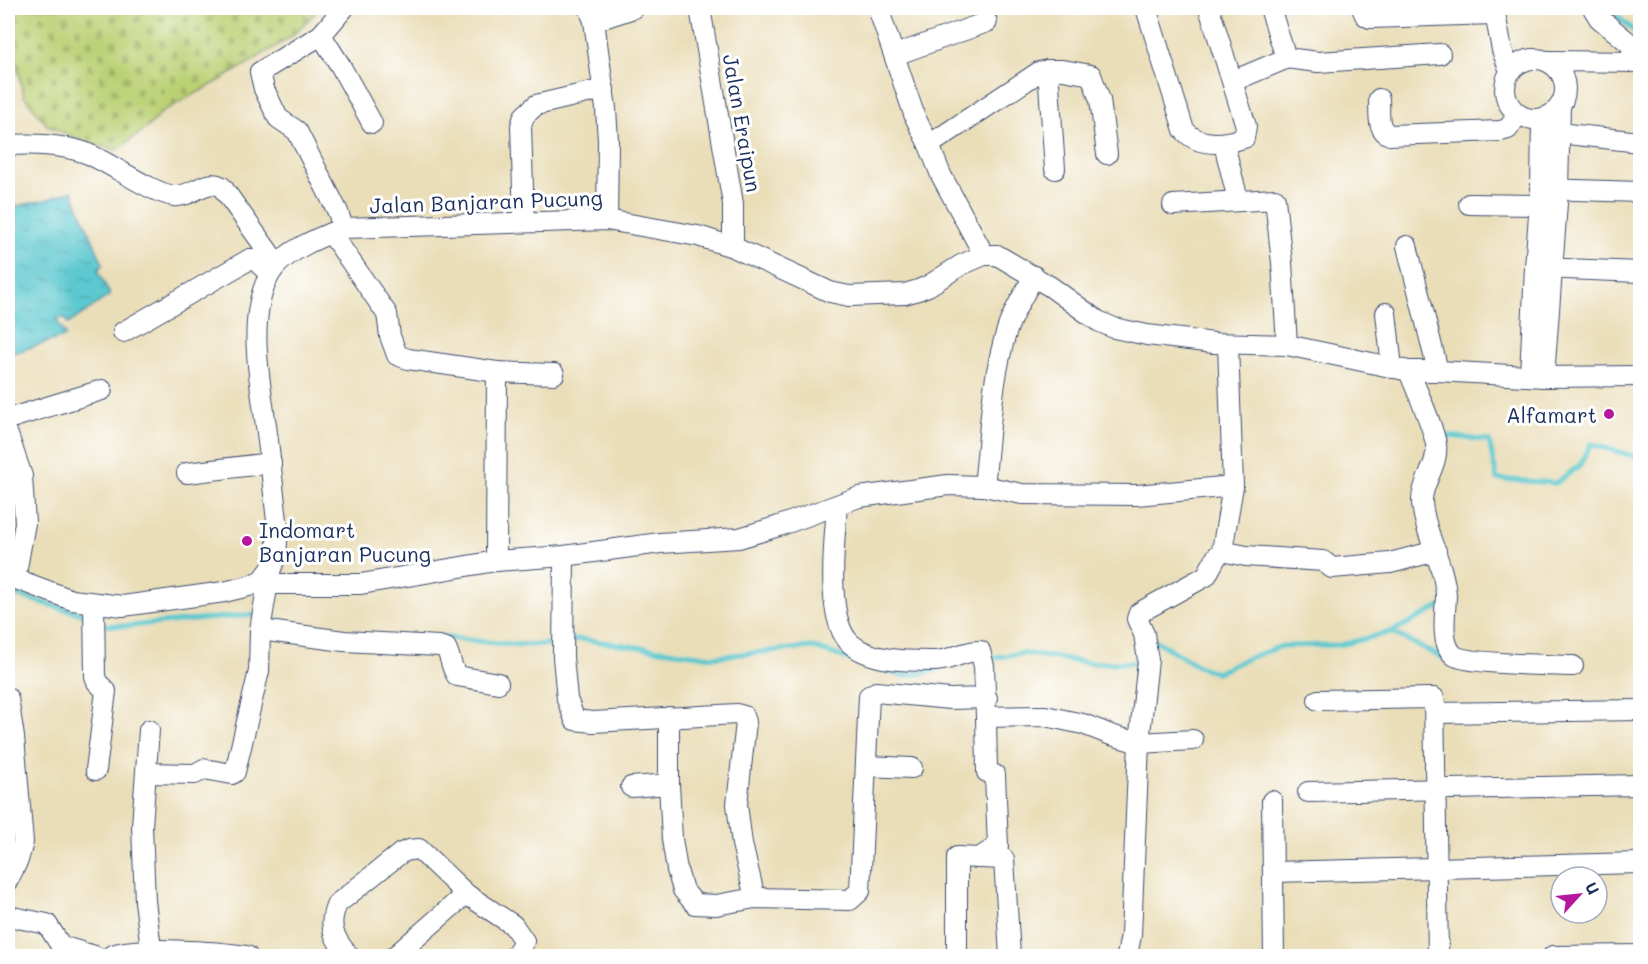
<svg xmlns="http://www.w3.org/2000/svg" width="1648" height="964" font-family="Mali,sans-serif">
	<defs>
		<pattern id="cemetery-stones" width="16" height="16" patternUnits="userSpaceOnUse" patternTransform="scale(1.5)"><rect width="16" height="16" fill="#bbd073"/><path d="M2 7V4a2 2 0 0 1 4 0v3zM10 15v-3a2 2 0 0 1 4 0v3z" fill="#a0b366"/></pattern>
		<pattern id="water-ripples" width="26" height="14" patternUnits="userSpaceOnUse" patternTransform="scale(1.5)"><rect width="26" height="14" fill="#5bc8cf"/><path d="M2 4q2-2 4 0t4 0M15 11q2-2 4 0t4 0" fill="none" stroke="#4aa3ab"/></pattern>
	</defs>
	<rect width="100%" height="100%" fill="#fff"/>
	<filter id="ink" filterUnits="userSpaceOnUse"><feTurbulence type="fractalNoise" baseFrequency=".0167" numOctaves="2"/><feDisplacementMap in="SourceGraphic" scale="12" xChannelSelector="R" yChannelSelector="G"/><feConvolveMatrix kernelMatrix="1 2 1 2 8 2 1 2 1" color-interpolation-filters="sRGB"/></filter>
	<filter id="wash" filterUnits="userSpaceOnUse"><feTurbulence type="fractalNoise" baseFrequency=".008" numOctaves="4" result="noise"/><feDisplacementMap in="SourceGraphic" scale="24" xChannelSelector="R" yChannelSelector="G"/><feGaussianBlur stdDeviation="1.35" result="paint"/><feColorMatrix in="noise" values="0 0 0 0 0 0 0 0 0 0 0 0 0 0 0 0 0 1.4 0 .05"/><feComposite in="paint" operator="in"/></filter>
	<g filter="url(#wash)">
		<rect width="100%" height="100%" fill="#eadeb9"/>
		<!-- cemetery -->
		<polygon fill="url(#cemetery-stones)" stroke="#6b8068" stroke-width="1.5" points="8,8 320,8 291,37 221,80 163,111 149,126 117,150 90,144 48,126 24,96 8,27"/>
		<!-- water -->
		<polygon fill="url(#water-ripples)" stroke="#3b7c96" stroke-width="1.5" points="72,191 103,264 98,270 110,295 68,324 65,318 56,319 66,336 8,355 8,208 45,200"/>
		<g fill="none" stroke-linecap="round" stroke-linejoin="round">
			<!-- stream -->
			<g stroke="#5bc8cf" stroke-width="5">
				<polyline points="1612,8 1615,14 1640,36"/>
				<polyline points="1441,441 1450,436 1489,441 1497,479 1556,483 1580,465 1591,444 1640,458"/>
				<polyline points="8,593 86,615 88,618"/>
				<polyline points="266,618 298,626"/>
				<polyline points="99,625 128,626 250,615 257,616"/>
				<polyline points="1391,632 1440,607"/>
				<path d="M440,637C482,641 538,651 579,639L713,657L811,647L904,676L936,670"/>
				<polyline points="1151,645 1155,640 1198,666 1216,673 1246,659 1282,646 1340,645 1391,632 1445,659"/>
				<polyline points="986,659 1022,653 1090,663 1135,663 1141,655"/>
			</g>
		</g>
	</g>
	<g filter="url(#ink)">
		<g fill="none" stroke-linecap="round" stroke-linejoin="round">
			<!-- minor casing -->
			<g stroke="#3a496c" stroke-width="22">
				<g id="minor">
					<polyline points="589,8 594,21 606,109 608,141 607,220"/>
					<polyline points="700,8 733,204 733,247"/>
					<polyline points="878,8 915,117 929,145 941,175 984,255"/>
					<path d="M1146,8L1184,130C1199,148 1224,144 1244,138L1246,126L1209,8"/>
					<polyline points="1362,8 1365,15 1370,18 1494,14"/>
					<polyline points="1494,8 1502,50 1510,71"/>
					<polyline points="1593,8 1599,18 1640,52"/>
					<polyline points="594,21 634,8"/>
					<polyline points="321,35 340,65 372,123"/>
					<polyline points="895,55 987,22"/>
					<polyline points="1286,58 1318,62 1440,54"/>
					<circle cx="1535" cy="89" r="30"/>
					<polyline points="1548,61 1640,62"/>
					<polyline points="1048,70 1055,169"/>
					<polyline points="1233,81 1283,60 1286,58 1270,8"/>
					<path d="M1379,99C1380,112 1376,130 1390,135L1500,131L1508,129L1518,114"/>
					<polyline points="1545,133 1558,133 1640,142"/>
					<polyline points="1224,144 1238,200"/>
					<path d="M8,145C34,144 60,144 86,153C111,163 149,192 174,196C191,198 206,177 222,187L277,264"/>
					<polyline points="929,145 1039,72 1048,70 1063,70 1091,75 1100,100 1107,154"/>
					<polyline points="1544,189 1640,192"/>
					<polyline points="1469,204 1540,205"/>
					<polyline points="1173,205 1275,199 1282,263 1287,345"/>
					<polyline points="524,221 521,126 524,116 536,105 604,89"/>
					<polyline points="343,228 338,212 297,131 278,118 264,89 260,72 321,35 344,8"/>
					<polyline points="331,233 387,314 390,336 397,355 408,359 497,372"/>
					<polyline points="1407,246 1438,371"/>
					<polyline points="1541,268 1640,272"/>
					<polyline points="1386,313 1392,368"/>
					<polyline points="123,332 250,259 254,259 270,274"/>
					<path d="M1409,371C1418,395 1431,419 1436,444C1439,465 1421,483 1422,502C1424,533 1444,563 1446,595C1446,611 1439,645 1455,656C1468,664 1553,665 1573,666"/>
					<polyline points="1530,376 1535,267 1541,189 1542,118"/>
					<polyline points="1544,377 1558,190 1560,106"/>
					<polyline points="8,419 102,390"/>
					<polyline points="8,435 22,476 25,523 15,579"/>
					<polyline points="187,473 271,463"/>
					<path d="M984,486C990,434 991,380 1007,330C1013,311 1025,293 1034,276"/>
					<path d="M837,505C835,538 824,620 851,644C872,662 910,661 935,661C951,661 964,650 980,651L984,666L986,717L1045,716L1083,724L1111,735L1139,743L1193,740"/>
					<polyline points="1222,551 1246,556 1323,561 1332,568 1390,563 1436,551"/>
					<polyline points="564,556 563,657 567,699 575,720 593,722 737,714 744,716 746,722 737,804 742,844 755,898"/>
					<polyline points="496,561 497,372 554,374"/>
					<path d="M8,576L72,600L123,606L224,592L249,586L263,580L271,569L276,556L278,529C274,497 271,465 267,433C261,385 245,319 270,274C282,252 320,237 343,228L607,220L698,236L733,247L830,292L849,296L905,294L918,290L928,286L961,265L984,255H997L1051,287L1098,321L1114,328L1147,335L1214,343L1287,345L1409,371H1438L1544,377L1640,376"/>
					<polyline points="263,580 275,584 361,584 496,561 564,556 660,543 739,538 779,526 859,497 948,485 984,486 1022,494 1137,495 1233,486"/>
					<polyline points="94,604 95,676 97,682 106,691 96,770"/>
					<path d="M260,630L344,641L439,646L446,648C451,658 451,668 457,676L498,683"/>
					<polyline points="8,698 14,737 23,842 18,860 8,880"/>
					<polyline points="1318,700 1434,698 1438,956"/>
					<polyline points="1435,713 1640,710"/>
					<polyline points="669,717 669,784 672,839 677,870 683,890 695,904 716,905 755,898 850,900 860,891 869,696 876,692 950,699 987,698"/>
					<polyline points="149,730 142,826 145,901 152,956"/>
					<polyline points="866,766 912,768"/>
					<polyline points="146,773 195,774 204,769 232,774 235,772 259,671 260,630 268,582"/>
					<polyline points="631,787 669,784"/>
					<polyline points="1308,792 1640,785"/>
					<polyline points="1272,801 1274,956"/>
					<polyline points="979,858 998,846 995,775 987,772 986,717"/>
					<polyline points="1273,872 1640,863"/>
					<polyline points="8,916 47,924 61,946 95,956"/>
					<path d="M111,956C131,945 222,952 247,956"/>
					<path d="M349,956C334,939 327,926 337,904L401,853L409,850L419,849L466,894L513,925L524,941L515,956"/>
					<polyline points="395,956 466,894"/>
					<polyline points="957,956 957,857 1004,859 1010,956"/>
					<polyline points="1127,956 1131,935 1139,743 1148,660 1144,634 1137,619 1139,613 1144,610 1206,576 1217,556 1222,551 1233,486 1228,344"/>
					<polyline points="1553,956 1640,955"/>
				</g>
			</g>
			<!-- minor -->
			<use href="#minor" stroke="#fff" stroke-width="20"/>
		</g>
	</g>
	<!-- markers -->
	<g fill="#b5179e" stroke="#fff" stroke-width="2">
		<circle cx="1609" cy="414" r="6"/>
		<circle cx="247" cy="541" r="6"/>
	</g>
	<g text-anchor="middle" dominant-baseline="central" stroke-width="6" stroke-linejoin="round" paint-order="stroke">
		<!-- street labels -->
		<g font-size="21" fill="#1b2f5e" stroke="#fff">
			<text transform="translate(743 123) rotate(80)">Jalan Eraipun</text>
			<text transform="translate(486 201) rotate(-2)">Jalan Banjaran Pucung</text>
		</g>
		<!-- poi labels -->
		<g font-size="21" fill="#1b2f5e" stroke="#fff" text-anchor="end">
			<text x="1597" y="414">Alfamart</text>
			<text x="259" y="529" text-anchor="start">Indomart<tspan x="259" dy="24">Banjaran Pucung</tspan></text>
		</g>
	</g>
	<!-- margin -->
	<rect width="1648" height="964" fill="none" stroke="#fff" stroke-width="30"/>
	<!-- north arrow -->
	<g transform="translate(1579 895) rotate(63)"><circle r="28" fill="#ffffff" stroke="#a4acbf" stroke-width="1.5"/>
	<path d="M0-4.5L10 22L0 15L-10 22Z" fill="#b5179e"/>
	<text y="-9" font-size="16" font-weight="bold" text-anchor="middle" fill="#1b2f5e">U</text>
	</g>
</svg>
